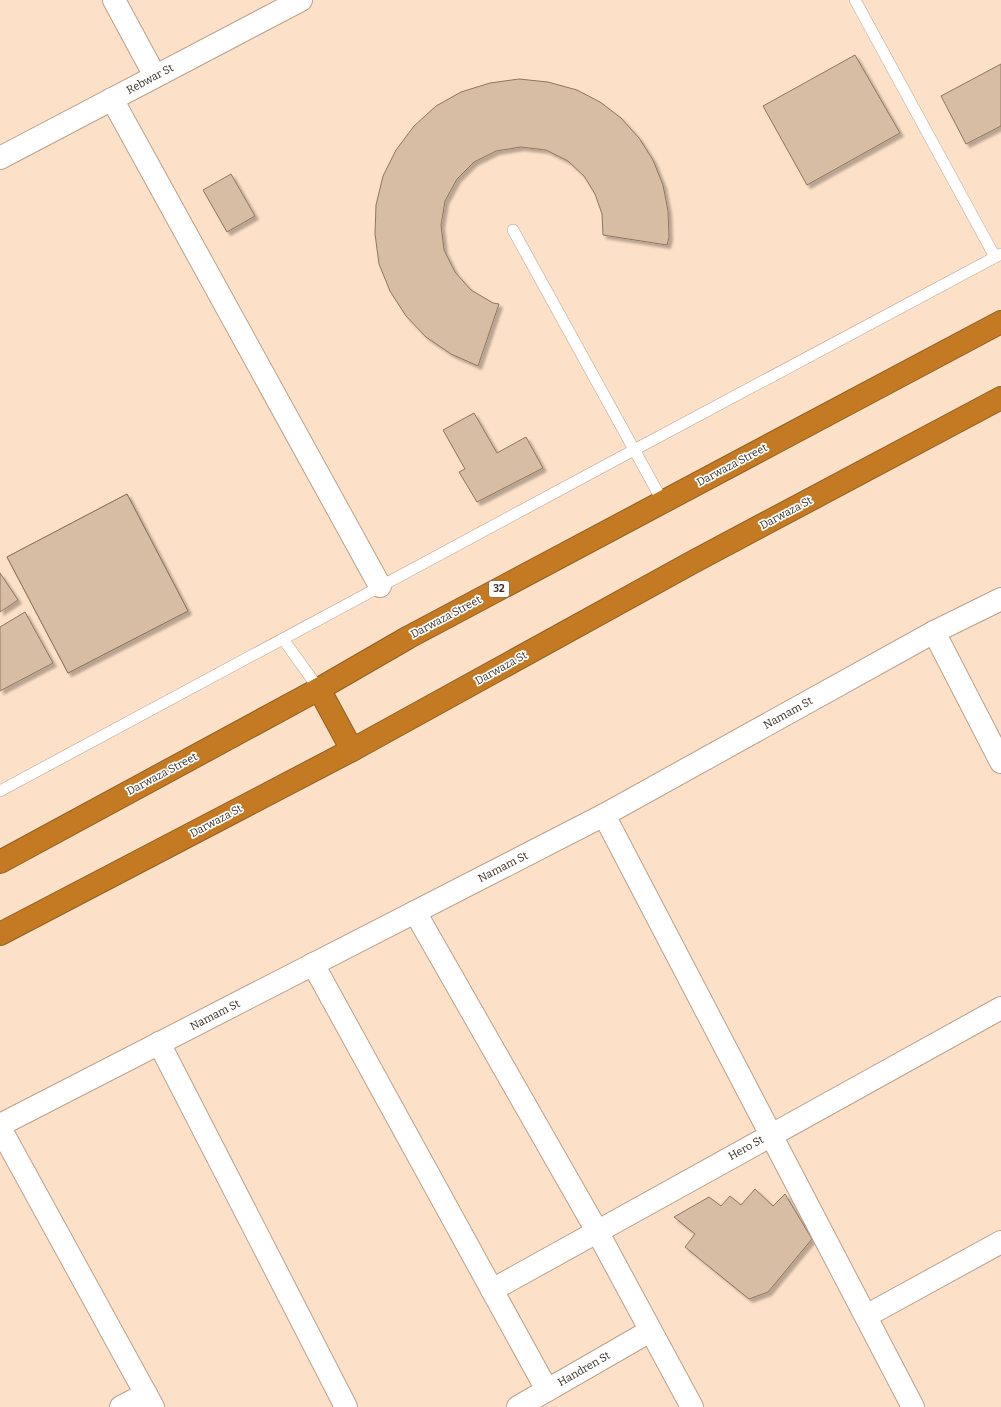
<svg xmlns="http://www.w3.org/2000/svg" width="1001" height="1407" font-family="Bitter,serif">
	<defs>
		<filter id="shadow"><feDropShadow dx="3.5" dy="3.5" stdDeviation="1" flood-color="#0004"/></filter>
	</defs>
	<rect width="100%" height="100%" fill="#fce0c7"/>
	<!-- building -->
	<g fill="#d8bda5" stroke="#8f765f" fill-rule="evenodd" filter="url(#shadow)">
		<polygon points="855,55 900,133 807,185 763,106"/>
		<polygon points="1001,64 1001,126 966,144 941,96"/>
		<polygon points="519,79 548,82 577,90 600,102 621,118 639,138 653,160 663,185 668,211 669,237 667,245 603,235 602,214 595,194 584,176 568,161 546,150 521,147 496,151 474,162 457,179 445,201 441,225 444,250 455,272 471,290 493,303 499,304 478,366 451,354 426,337 406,316 390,291 379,264 375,234 376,205 383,176 396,150 414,126 436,106 461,92 490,83"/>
		<polygon points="231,174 255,216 227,232 203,190"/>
		<polygon points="474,413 497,453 526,437 543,468 477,502 459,472 465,469 443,430"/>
		<path d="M127,494L188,611L68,673L7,557ZM104,567L118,592L80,612L66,587Z"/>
		<polygon points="127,494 188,611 68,673 7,557"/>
		<polygon points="0,573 18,600 0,612"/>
		<polygon points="25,612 53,663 0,691 0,627"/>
		<polygon points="755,1189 773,1206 785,1194 812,1239 768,1292 749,1299 685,1247 695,1234 674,1217 709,1197 721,1206 730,1196 741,1205"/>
	</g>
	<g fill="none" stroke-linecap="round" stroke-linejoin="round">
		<!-- lane casing -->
		<g stroke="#bba189" stroke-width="12">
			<g id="lane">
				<polyline points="855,0 995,257"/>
				<polyline points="513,230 663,502"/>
				<polyline points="283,639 319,689"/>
				<polyline points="0,791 634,450 1001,254"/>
			</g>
		</g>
		<!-- street casing -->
		<g stroke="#bba189" stroke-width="24">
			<g id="street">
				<polyline points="114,0 155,76"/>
				<polyline points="112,99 380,586"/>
				<polyline points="0,158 301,0"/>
				<polyline points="934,632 1001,762"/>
				<polyline points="604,815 913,1407"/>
				<polyline points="415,912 597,1231 692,1407"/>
				<polyline points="313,964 547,1390"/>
				<polyline points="159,1043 346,1407"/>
				<polyline points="0,1125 604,815 934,632 1001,599"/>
				<polyline points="0,1128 153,1407"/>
				<polyline points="492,1290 1001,1008"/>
				<polyline points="866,1316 1001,1242"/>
				<polyline points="121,1407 146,1394"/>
				<polyline points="518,1407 650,1331"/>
			</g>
		</g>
		<!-- highway casing -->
		<g stroke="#925f22" stroke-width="24">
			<g id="highway">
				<polyline points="319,689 352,750"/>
				<polyline points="0,862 319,689 409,637 1001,322"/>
				<polyline points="0,934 352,750 693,562 1001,398"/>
			</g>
		</g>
		<!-- lane -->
		<use href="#lane" stroke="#fff" stroke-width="11"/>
		<!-- street -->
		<use href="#street" stroke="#fff" stroke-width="22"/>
		<!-- highway -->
		<use href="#highway" stroke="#c37a22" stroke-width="22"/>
	</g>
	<g text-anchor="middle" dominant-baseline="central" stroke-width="3.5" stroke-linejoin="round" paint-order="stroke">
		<!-- shield labels -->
		<rect fill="#fff" stroke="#736c65" stroke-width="1" x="489" y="581" width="20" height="16" rx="3"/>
		<g font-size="10" font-weight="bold" fill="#372d23">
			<text x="499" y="589">32</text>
		</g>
		<!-- street labels -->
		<g font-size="11" fill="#372d23" stroke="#fff">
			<text transform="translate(150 79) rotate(-28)">Rebwar St</text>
			<text transform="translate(732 465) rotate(-28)">Darwaza Street</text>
			<text transform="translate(786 513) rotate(-28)">Darwaza St</text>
			<text transform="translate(446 617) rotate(-28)">Darwaza Street</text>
			<text transform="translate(501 668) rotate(-29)">Darwaza St</text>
			<text transform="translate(788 713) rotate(-29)">Namam St</text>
			<text transform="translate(162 774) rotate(-28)">Darwaza Street</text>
			<text transform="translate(216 821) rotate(-28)">Darwaza St</text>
			<text transform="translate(503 867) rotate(-27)">Namam St</text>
			<text transform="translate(215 1015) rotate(-27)">Namam St</text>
			<text transform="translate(746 1148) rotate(-29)">Hero St</text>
			<text transform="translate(584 1369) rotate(-30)">Handren St</text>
		</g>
	</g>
</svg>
